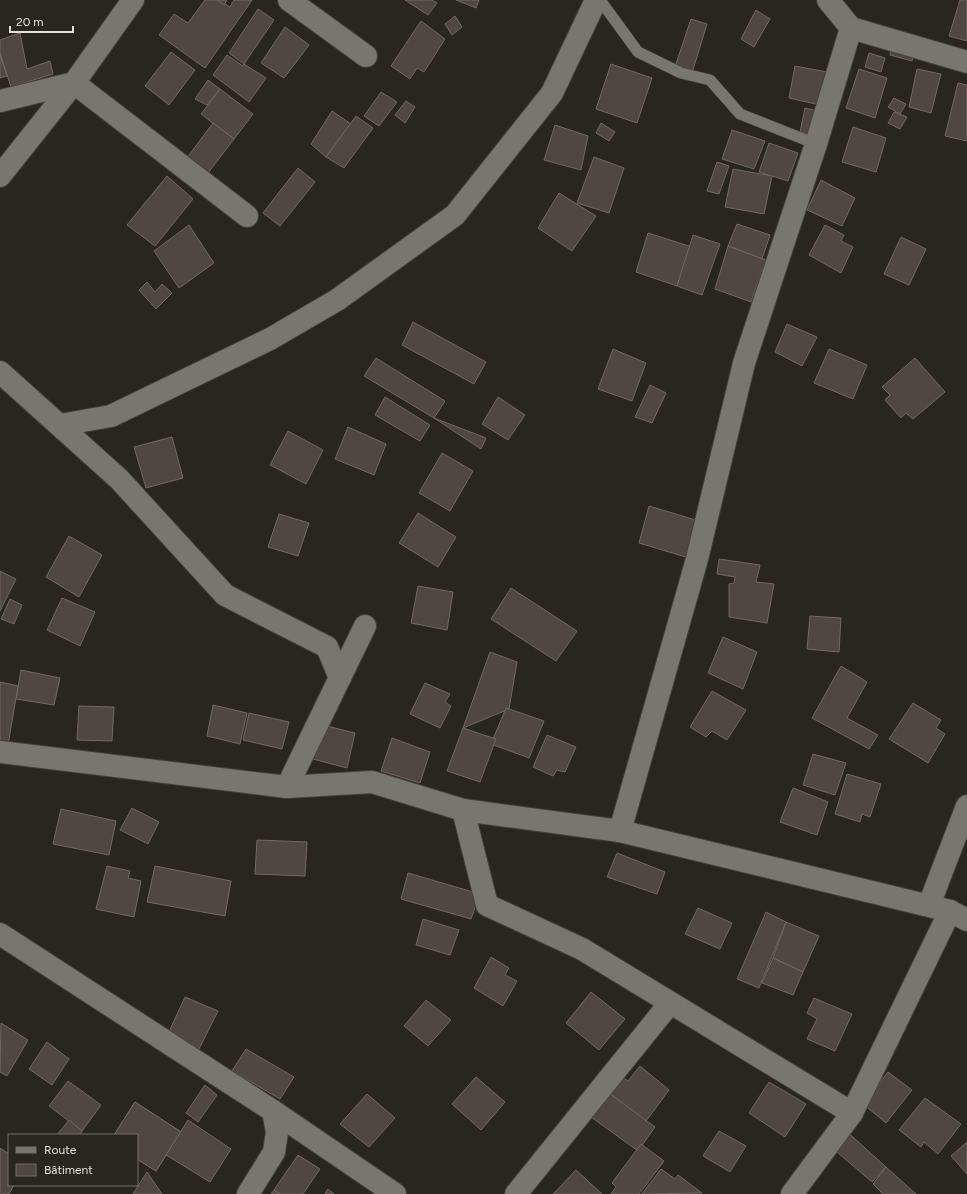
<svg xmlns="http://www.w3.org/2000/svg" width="967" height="1194" font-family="Figtree,sans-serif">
	<rect width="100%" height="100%" fill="#28261d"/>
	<!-- building -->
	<g fill="#504740" stroke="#726961">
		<polygon points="205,0 218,0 230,7 234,0 252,0 205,68 159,35 174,14 188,23"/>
		<polygon points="218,0 227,0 224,5"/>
		<polygon points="405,0 432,0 437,3 428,15"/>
		<polygon points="456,0 479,0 476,8"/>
		<polygon points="960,0 967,0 967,41 949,36"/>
		<polygon points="258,9 274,20 244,64 229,53"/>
		<polygon points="756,10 770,19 754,47 741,39"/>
		<polygon points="455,16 462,27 452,35 445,24"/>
		<polygon points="691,19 707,24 692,73 675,67"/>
		<polygon points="421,21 445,39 424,72 417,68 410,79 391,66"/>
		<polygon points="285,27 309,45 284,78 261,63"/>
		<polygon points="20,33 27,69 50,61 53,74 11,87 0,53 0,40"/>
		<polygon points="892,45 914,53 912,61 890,55"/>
		<polygon points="171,52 195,70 169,105 145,86"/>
		<polygon points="869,53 885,58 881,72 865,67"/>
		<polygon points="0,55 7,76 0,78"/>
		<polygon points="227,55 243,66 244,64 266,78 249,102 213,75"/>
		<polygon points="611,64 652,78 637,123 596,109"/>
		<polygon points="795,66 827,72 820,105 789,98"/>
		<polygon points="859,69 887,78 875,118 846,108"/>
		<polygon points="917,69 941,74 931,113 909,107"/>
		<polygon points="208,80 220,89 207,105 195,99"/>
		<polygon points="958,83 967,85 967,141 945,136"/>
		<polygon points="220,89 253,114 234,139 201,114"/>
		<polygon points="381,92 397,102 379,126 364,116"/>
		<polygon points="894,98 906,104 900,114 888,107"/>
		<polygon points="406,101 415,107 405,123 395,115"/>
		<polygon points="805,108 818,111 815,136 800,132"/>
		<polygon points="332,111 351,124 326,157 311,144"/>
		<polygon points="894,112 907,117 900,129 888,123"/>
		<polygon points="356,116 373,128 344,168 326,157"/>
		<polygon points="213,123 234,139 208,173 187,158"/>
		<polygon points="601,123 615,132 609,141 596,133"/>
		<polygon points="555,125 588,136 581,170 544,160"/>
		<polygon points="853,127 886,138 876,172 842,162"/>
		<polygon points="732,130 765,141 754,169 722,159"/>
		<polygon points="769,143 798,153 788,181 759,172"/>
		<polygon points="594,157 624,168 609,213 577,203"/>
		<polygon points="717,162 729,166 719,194 707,191"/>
		<polygon points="298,168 315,182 280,226 263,213"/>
		<polygon points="733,169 772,176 764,214 725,207"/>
		<polygon points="167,176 193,199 155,246 127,225"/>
		<polygon points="821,180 855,198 842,226 807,210"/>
		<polygon points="559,193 596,216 572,251 538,228"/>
		<polygon points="737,224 770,235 762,259 728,246"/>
		<polygon points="189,225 214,263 179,288 154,251"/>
		<polygon points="825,225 844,235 841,241 853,247 841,273 809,255"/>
		<polygon points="648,233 692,247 677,286 636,272"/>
		<polygon points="693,235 720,244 702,295 677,286"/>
		<polygon points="901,237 926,249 909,285 884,274"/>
		<polygon points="728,246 766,260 751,302 715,289"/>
		<polygon points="147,282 155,292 162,284 172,293 156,309 139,290"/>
		<polygon points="413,322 486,362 474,384 402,345"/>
		<polygon points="787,324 817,337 802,366 775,352"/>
		<polygon points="613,349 646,363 632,401 598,389"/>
		<polygon points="829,349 867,365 853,399 814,383"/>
		<polygon points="376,358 445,401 434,418 364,376"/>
		<polygon points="915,358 945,392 913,419 906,413 901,418 885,400 890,395 882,387"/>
		<polygon points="650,385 666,393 652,423 635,417"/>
		<polygon points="385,397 430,425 420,441 375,415"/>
		<polygon points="498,397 525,415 508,440 482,424"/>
		<polygon points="434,418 486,438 481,449"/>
		<polygon points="348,427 386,444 374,475 335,459"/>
		<polygon points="288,431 323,450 306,484 270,465"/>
		<polygon points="172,437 183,478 146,488 134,447"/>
		<polygon points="442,453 473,471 450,511 419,493"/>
		<polygon points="649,506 699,521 689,558 639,543"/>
		<polygon points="418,513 456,537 438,567 399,543"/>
		<polygon points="279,514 309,523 298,556 268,547"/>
		<polygon points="69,536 102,555 79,597 46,577"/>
		<polygon points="719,559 760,565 756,582 774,584 767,623 729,617 729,584 734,583 735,577 717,574"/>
		<polygon points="0,571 16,579 0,611"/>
		<polygon points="418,586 453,592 447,630 411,623"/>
		<polygon points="511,588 577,631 556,661 491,619"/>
		<polygon points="62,598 95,612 80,646 47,630"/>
		<polygon points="10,599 22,605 14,624 1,619"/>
		<polygon points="810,616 841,618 839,652 807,649"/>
		<polygon points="723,637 757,652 743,689 708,673"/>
		<polygon points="490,652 517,662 509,709 463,728"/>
		<polygon points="841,666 867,682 847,718 878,735 869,749 812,718"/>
		<polygon points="21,670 60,678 54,705 16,699"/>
		<polygon points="0,682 18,686 8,745 0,743"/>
		<polygon points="425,683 450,694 445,702 451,706 440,728 410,714"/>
		<polygon points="712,691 746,710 727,740 712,731 706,737 690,727"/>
		<polygon points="913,703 941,720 936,728 945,734 928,763 889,739"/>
		<polygon points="213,705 247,713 240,744 207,736"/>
		<polygon points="79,706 114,707 112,741 77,740"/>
		<polygon points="506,708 544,721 529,758 491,744"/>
		<polygon points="249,713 289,722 282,749 243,740"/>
		<polygon points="323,725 355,733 347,768 313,759"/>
		<polygon points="463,728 496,739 480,782 447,771"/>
		<polygon points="547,735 576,747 565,772 557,770 553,776 533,767"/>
		<polygon points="392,738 430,752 420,783 381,771"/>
		<polygon points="813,754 846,763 835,795 803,785"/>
		<polygon points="847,774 881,784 870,817 862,814 860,822 835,814"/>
		<polygon points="793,788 828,802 817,835 780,822"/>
		<polygon points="132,808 159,822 148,844 120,830"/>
		<polygon points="61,809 116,821 109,855 53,844"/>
		<polygon points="257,840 307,842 305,876 255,874"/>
		<polygon points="617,853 665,872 657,894 607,877"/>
		<polygon points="107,866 130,871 128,878 141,881 134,917 96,909"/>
		<polygon points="155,866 231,881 225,916 147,902"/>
		<polygon points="408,873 480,894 471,919 401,899"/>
		<polygon points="698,908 732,923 720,949 685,934"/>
		<polygon points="766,912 786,922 759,988 737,979"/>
		<polygon points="423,919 459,930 450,955 416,945"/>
		<polygon points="786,922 819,936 803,972 773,958"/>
		<polygon points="491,957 509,968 505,975 517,981 503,1006 474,988"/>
		<polygon points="773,958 803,972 793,995 762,983"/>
		<polygon points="591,992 625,1019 599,1050 566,1023"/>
		<polygon points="185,997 218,1011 199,1049 168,1034"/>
		<polygon points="814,998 852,1014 835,1051 807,1039 817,1019 807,1013"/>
		<polygon points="426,1000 451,1020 428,1046 404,1026"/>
		<polygon points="1,1023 28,1040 7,1076 0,1072"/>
		<polygon points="47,1042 69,1059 52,1085 29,1069"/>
		<polygon points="246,1049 294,1077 280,1099 232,1071"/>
		<polygon points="640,1066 669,1090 646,1121 609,1093 622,1077 628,1081"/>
		<polygon points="888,1072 912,1090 886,1123 863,1104"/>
		<polygon points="476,1077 505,1102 481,1130 452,1104"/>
		<polygon points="68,1081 101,1105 82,1131 49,1106"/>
		<polygon points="769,1082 806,1104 785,1137 749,1113"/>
		<polygon points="205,1085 217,1095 198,1122 186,1113"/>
		<polygon points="609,1093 655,1127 638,1151 591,1117"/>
		<polygon points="367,1094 395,1118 369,1147 340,1124"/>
		<polygon points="925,1098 961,1124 938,1154 924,1142 921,1147 899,1130"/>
		<polygon points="135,1102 181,1132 156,1171 137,1159 137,1135 114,1135"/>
		<polygon points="135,1102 181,1132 156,1171 137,1159 137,1135 114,1135"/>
		<polygon points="69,1120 82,1131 79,1135 57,1135"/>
		<polygon points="188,1120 231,1149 210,1182 166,1155"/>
		<polygon points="844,1129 886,1167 872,1182 830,1146"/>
		<polygon points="719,1131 746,1146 730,1172 703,1156"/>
		<polygon points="967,1142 967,1174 951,1156"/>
		<polygon points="641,1144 664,1161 639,1194 611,1194 616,1187 612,1183"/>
		<polygon points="0,1148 9,1154 9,1185 14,1185 9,1194 0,1194"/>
		<polygon points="298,1155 320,1169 303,1194 280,1194 274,1190"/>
		<polygon points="886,1167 916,1194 883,1194 873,1184"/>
		<polygon points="661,1169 675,1179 678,1175 702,1193 642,1194"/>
		<polygon points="576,1170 602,1194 553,1194"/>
		<polygon points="147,1172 162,1194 133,1194"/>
		<polygon points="328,1189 334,1194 325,1194"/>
		<polygon points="274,1190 280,1194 271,1194"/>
	</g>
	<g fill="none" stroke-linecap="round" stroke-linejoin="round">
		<!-- service casing -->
		<g stroke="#43423a" stroke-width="12">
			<polyline id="service" points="600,0 638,52 681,73 710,80 740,114 816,144"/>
		</g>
		<!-- minor casing -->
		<g stroke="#43423a" stroke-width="24">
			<g id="minor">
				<polyline points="289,0 366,56"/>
				<polyline points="828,0 851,28 967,62"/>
				<polyline points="0,101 74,83 247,216"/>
				<polyline points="0,372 119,479 225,595 327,647 340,678"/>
				<polyline points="60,425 111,416 270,339 337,300 455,215 552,93 596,0"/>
				<polyline points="287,787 365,626"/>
				<polyline points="463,810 487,905 582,949 852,1113"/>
				<polyline points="620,831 697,559 744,363 816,144 851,28"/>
				<polyline points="929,905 967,806"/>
				<polyline points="0,934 273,1111 395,1194"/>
				<polyline points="248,1194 274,1152 277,1132 273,1111"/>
				<polyline points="516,1194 670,1003"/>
				<polyline points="792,1194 852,1113 950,911"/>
			</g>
		</g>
		<!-- tertiary casing -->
		<g stroke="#43423a" stroke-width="24">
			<g id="tertiary">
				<polyline points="0,176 74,83 133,0"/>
				<polyline points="0,752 287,787 372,782 463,810 620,831 950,911 967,920"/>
			</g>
		</g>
		<!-- service -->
		<use href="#service" stroke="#78776c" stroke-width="11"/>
		<!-- minor -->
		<use href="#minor" stroke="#78776c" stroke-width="22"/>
		<!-- tertiary -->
		<use href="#tertiary" stroke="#78776c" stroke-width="22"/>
	</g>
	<!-- legend -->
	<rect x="8" y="1134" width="130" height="52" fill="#28261d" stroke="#737169"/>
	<rect x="16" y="1147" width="20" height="6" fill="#78776c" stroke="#737169"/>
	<text x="44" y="1154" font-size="12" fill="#e3e2dc">Route</text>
	<rect x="16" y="1164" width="20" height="12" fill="#504740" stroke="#737169"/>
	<text x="44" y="1174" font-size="12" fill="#e3e2dc">Bâtiment</text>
	<!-- scale -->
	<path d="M10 26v6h63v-6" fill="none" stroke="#e3e2dc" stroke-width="2"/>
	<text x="16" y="26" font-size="12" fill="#e3e2dc" stroke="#28261d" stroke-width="3" paint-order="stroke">20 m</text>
</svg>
